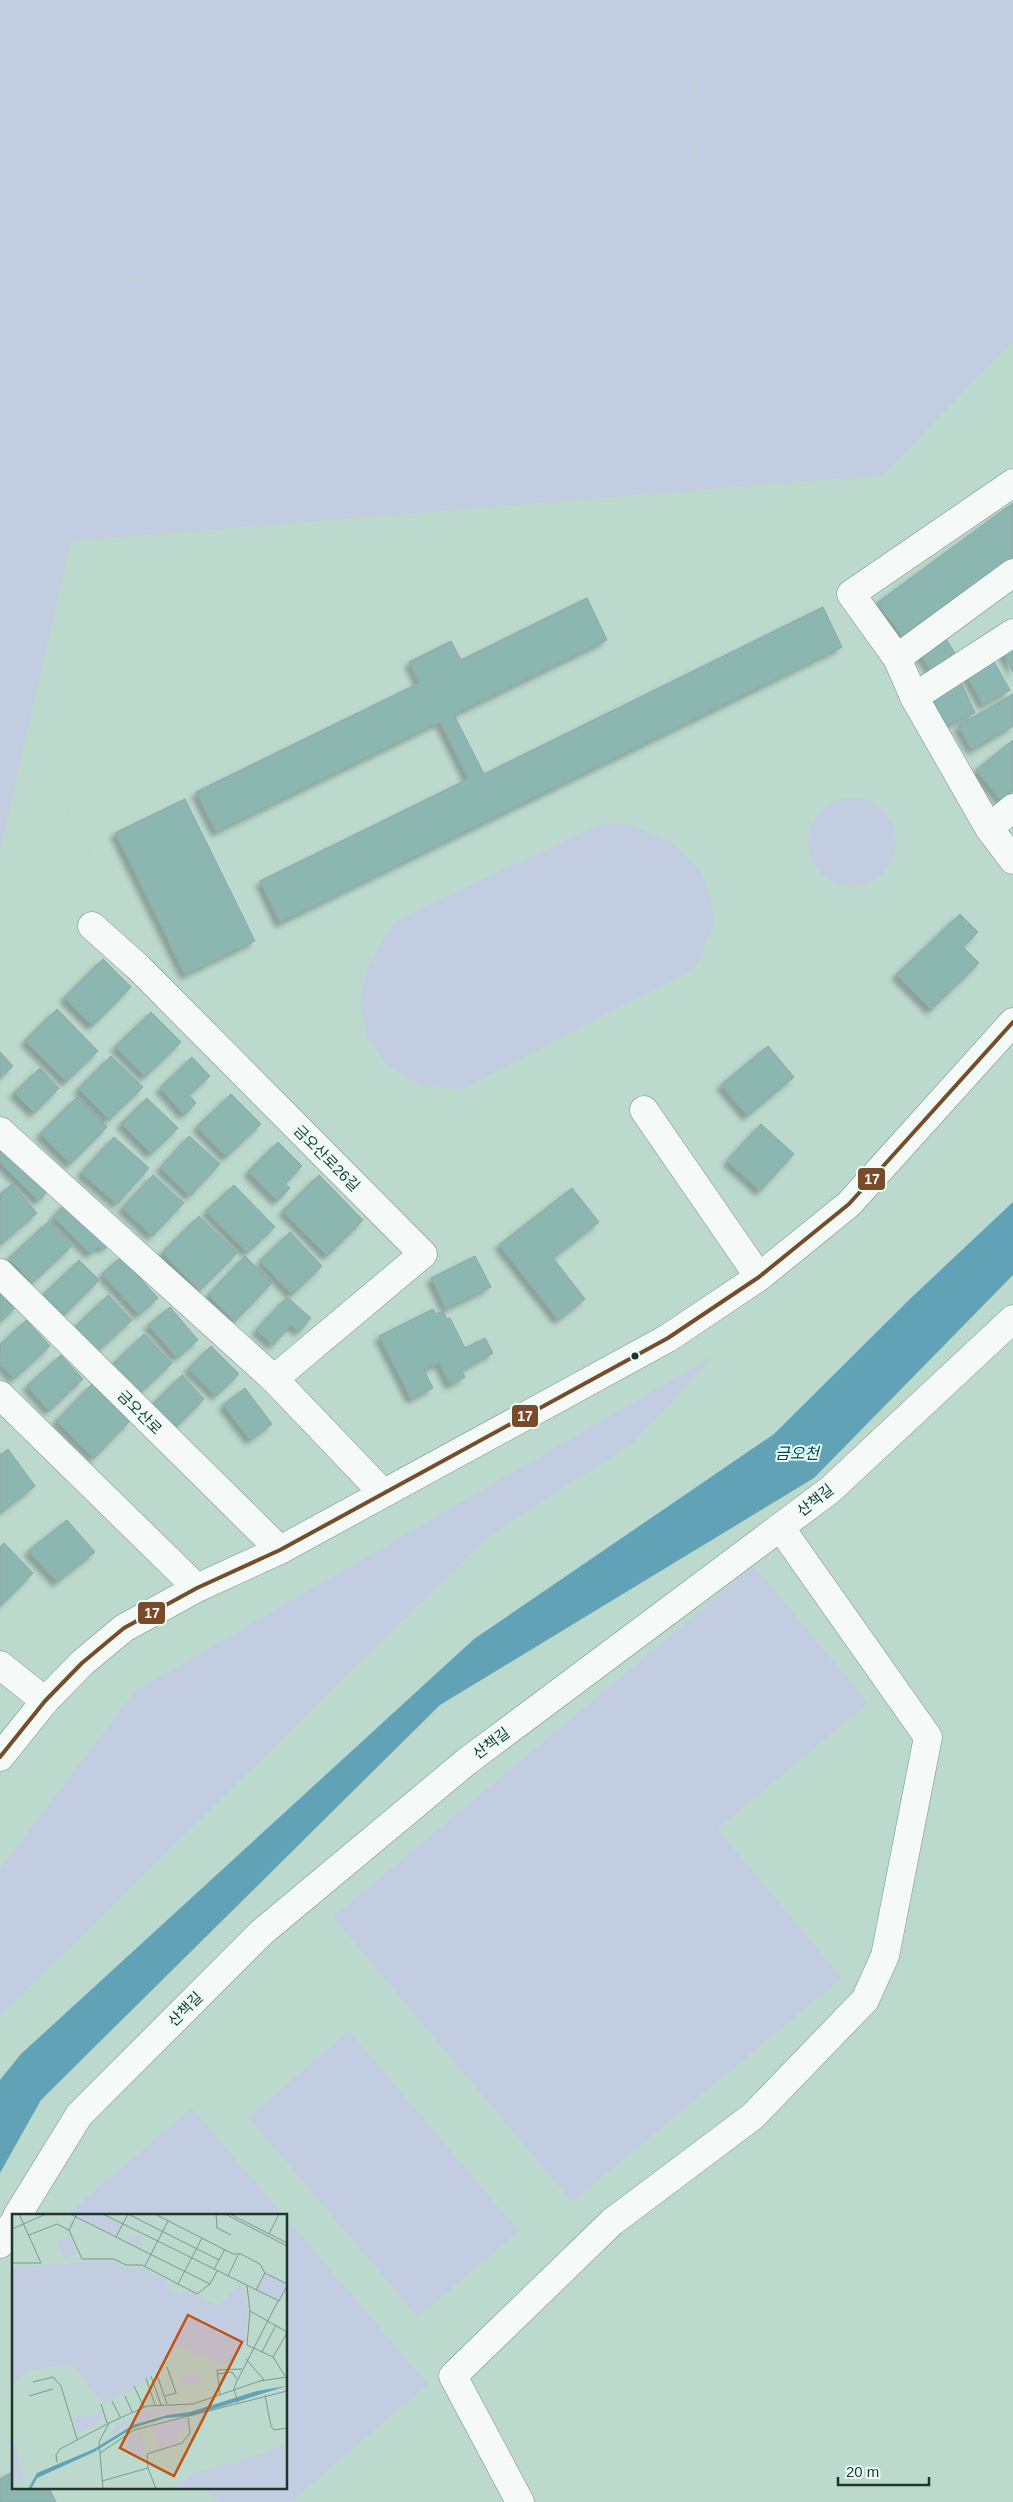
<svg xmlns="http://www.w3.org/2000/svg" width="1013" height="2502" font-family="Arial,'Noto Sans KR',sans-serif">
	<defs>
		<filter id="shadow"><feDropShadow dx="-4.5" dy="4.5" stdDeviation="2.5" flood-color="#0004"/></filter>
	</defs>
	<rect width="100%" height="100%" fill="#bcd9ce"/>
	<!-- green -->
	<g fill="#c3cde2">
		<polygon points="0,0 1013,0 1013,341 883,475 71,541 0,850"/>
		<circle cx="852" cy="842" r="44"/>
		<polygon points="625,823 672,842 702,873 711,900 714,922 696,968 462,1089 420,1085 386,1065 367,1036 360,1006 367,967 395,921 598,825"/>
		<polygon points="715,1355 633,1443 488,1537 0,2016 0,1869 135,1691"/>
		<polygon points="754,1566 868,1703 717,1829 842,1978 572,2202 333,1917"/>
		<polygon points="349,2031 519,2231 418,2317 248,2117"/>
		<polygon points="192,2108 284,2216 65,2216"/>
		<polygon points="286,2218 428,2384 291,2502 218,2502 206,2488 286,2488"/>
	</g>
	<!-- water -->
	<polygon fill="#61a2b7" points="1013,1202 1013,1275 814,1478 440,1705 41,2100 0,2173 0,2080 21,2054 474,1639 774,1434 912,1297"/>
	<!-- building -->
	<g fill="#8cb7b1" stroke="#8ea6a1" filter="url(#shadow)">
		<polygon points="1013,503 1013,557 903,637 877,603"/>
		<polygon points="587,598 607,640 454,715 484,774 823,607 842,647 280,923 260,881 468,779 440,722 216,832 196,792 419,683 409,662 451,641 461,660"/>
		<polygon points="944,636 958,658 933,674 919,653"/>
		<polygon points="1013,639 1013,672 1000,646"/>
		<polygon points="989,653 1010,690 983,705 963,669"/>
		<polygon points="958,676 975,713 946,726 928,691"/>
		<polygon points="1013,694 1013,726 972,750 958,726"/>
		<polygon points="1013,740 1013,791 1001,801 976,770"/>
		<polygon points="185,799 255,941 185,975 115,833"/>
		<polygon points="960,914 978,932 963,947 979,963 931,1010 896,975"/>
		<polygon points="103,959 131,987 92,1026 64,998"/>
		<polygon points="57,1009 98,1051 66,1082 25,1041"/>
		<polygon points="151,1012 181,1042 145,1077 115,1047"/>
		<polygon points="768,1046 794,1077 747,1116 721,1085"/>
		<polygon points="0,1052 13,1066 0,1078"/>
		<polygon points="111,1056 143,1087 109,1120 78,1089"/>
		<polygon points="192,1057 210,1076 189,1095 196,1103 184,1115 160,1088"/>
		<polygon points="40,1068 59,1088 34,1113 14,1093"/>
		<polygon points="231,1094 261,1124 226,1157 197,1127"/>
		<polygon points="77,1097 107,1127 70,1164 40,1134"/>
		<polygon points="147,1098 178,1128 151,1154 121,1124"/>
		<polygon points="761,1124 794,1154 760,1191 727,1161"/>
		<polygon points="189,1136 220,1164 190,1196 160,1168"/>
		<polygon points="114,1137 149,1168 117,1204 81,1173"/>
		<polygon points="0,1142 48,1191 38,1201 0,1163"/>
		<polygon points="278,1142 302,1166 285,1184 290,1188 277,1201 248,1172"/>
		<polygon points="153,1175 184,1203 152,1236 122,1208"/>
		<polygon points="319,1175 363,1220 327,1256 283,1211"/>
		<polygon points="12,1184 37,1213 0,1245 0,1194"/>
		<polygon points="234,1185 275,1227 247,1253 206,1211"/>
		<polygon points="572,1188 599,1222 553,1258 585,1299 558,1320 499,1245"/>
		<polygon points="68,1201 110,1243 104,1249 98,1247 90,1254 53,1217"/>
		<polygon points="199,1216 237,1253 200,1290 162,1253"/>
		<polygon points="49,1221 72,1246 32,1283 9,1258"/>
		<polygon points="290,1232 322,1266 292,1295 260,1261"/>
		<polygon points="245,1256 272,1283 235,1321 208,1295"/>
		<polygon points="475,1256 491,1287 446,1309 431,1278"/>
		<polygon points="121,1257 158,1298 139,1315 102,1274"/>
		<polygon points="79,1260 99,1280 64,1315 43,1295"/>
		<polygon points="0,1288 17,1306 0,1322"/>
		<polygon points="108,1295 132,1320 98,1351 75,1327"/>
		<polygon points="287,1297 311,1318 299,1332 291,1325 273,1345 256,1330"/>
		<polygon points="170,1307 198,1340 177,1358 148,1325"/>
		<polygon points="433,1309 436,1314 443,1311 447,1319 450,1318 465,1348 485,1338 493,1353 461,1370 465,1377 450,1385 439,1363 424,1370 433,1388 411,1399 379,1336"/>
		<polygon points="26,1320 50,1346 14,1379 0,1364 0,1345"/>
		<polygon points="144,1334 172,1363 138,1395 111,1366"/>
		<polygon points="211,1346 239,1374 216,1396 188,1369"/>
		<polygon points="61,1355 83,1379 49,1411 27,1386"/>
		<polygon points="182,1375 204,1399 174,1429 151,1406"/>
		<polygon points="92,1384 130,1421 94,1458 56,1421"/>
		<polygon points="245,1388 272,1424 250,1440 223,1405"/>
		<polygon points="8,1449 35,1486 0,1513 0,1455"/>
		<polygon points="67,1520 95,1552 57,1582 28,1551"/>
		<polygon points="4,1543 33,1573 0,1606 0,1547"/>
		<polygon points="14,2471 14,2488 49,2488 56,2502 0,2502 0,2479"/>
	</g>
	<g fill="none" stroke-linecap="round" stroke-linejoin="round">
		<!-- minor casing -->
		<g stroke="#778f86" stroke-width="29">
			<g id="minor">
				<polyline points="1013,483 851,594 897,658 914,697 978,809 989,828 1013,860"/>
				<polyline points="897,658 1013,573"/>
				<polyline points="914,697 1013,633"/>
				<polyline points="989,828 1013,808"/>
				<polyline points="92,926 138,967 423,1254 274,1379"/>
				<polyline points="644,1110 759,1277"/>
				<polyline points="0,1131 274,1379 383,1493"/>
				<polyline points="0,1273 280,1550"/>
				<polyline points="0,1395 197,1588"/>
				<polyline points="0,1665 45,1701"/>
				<polyline points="0,1757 45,1701 82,1663 124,1628 197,1588 280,1550 668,1338 759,1277 849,1204 1013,1022"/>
				<polyline points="17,2216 79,2115 262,1932 466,1762 830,1490 1013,1319"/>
				<polyline points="0,2244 14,2222"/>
				<polyline points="520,2502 453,2376 612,2222 753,2116 865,2000 885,1956 928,1737 780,1527"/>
			</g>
		</g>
		<!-- path -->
		<g stroke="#c4cecb" stroke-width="3" stroke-dasharray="1 4" stroke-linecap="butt">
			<polyline points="0,260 19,249 90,271 117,275 137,283 230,269 276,271 305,259 378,252 442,251 492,232 553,241 610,255 665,252 721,236 734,223 693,183 699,100 675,0"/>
			<polyline points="108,901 89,848 38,762 20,725 16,696 26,617 46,548 83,451 94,388 95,364 137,283 191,230 257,197 371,83 415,69 485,30 510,0"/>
		</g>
		<!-- minor -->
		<use href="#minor" stroke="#f5f9f8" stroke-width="28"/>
		<!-- bus-1 casing -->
		<g stroke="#e9fff6" stroke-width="8">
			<polyline id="bus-1" points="0,1757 45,1701 82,1663 124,1628 197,1588 280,1550 668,1338 759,1277 849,1204 1013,1022"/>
		</g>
		<!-- bus-1 -->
		<use href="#bus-1" stroke="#7a4b2a" stroke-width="4"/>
	</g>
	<!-- markers -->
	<circle fill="#1e342c" stroke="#e9fff6" stroke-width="2" cx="635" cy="1356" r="4.5"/>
	<g text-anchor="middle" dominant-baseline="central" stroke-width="4" stroke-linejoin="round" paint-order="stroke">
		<!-- street labels -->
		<g font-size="15" fill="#1e342c" stroke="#e9fff6">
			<text transform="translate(327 1158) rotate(45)">금오산로26길</text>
			<text transform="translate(140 1412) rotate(45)">금오산로</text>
			<text transform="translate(815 1500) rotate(-38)">산책길</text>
			<text transform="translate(491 1743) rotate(-37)">산책길</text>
			<text transform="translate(185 2009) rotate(-45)">산책길</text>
		</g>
		<!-- water labels -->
		<g font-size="16" font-style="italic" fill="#00455e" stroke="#e9fff6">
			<text x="797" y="1453">금오천</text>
		</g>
	</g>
	<!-- overview -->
	<g transform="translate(12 2214)">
		<rect width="275" height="275" fill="#bcd9ce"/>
		<path d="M67,0H89L110,11L103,22L65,3ZM126,21L131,23L128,33L115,27V23ZM57,22L65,40L53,46L45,27ZM71,48H103L112,53L130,54L157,67L154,74L169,81L173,76L207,92L227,70L231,73L236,94L232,133L222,146L210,150L165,132L137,164L118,178L91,189L59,150L17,156L0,172V53ZM253,59L275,70L267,87L244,76ZM172,161L187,162L189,169L171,171L167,166ZM177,193L117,210L95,225L104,212L137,195ZM88,197L91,205L66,220L61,205ZM173,205L176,215L164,218L167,229L146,234L141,212ZM129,218L134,240L120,243L115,222ZM0,228L3,230L11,265L0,270ZM275,228V275H159L181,260L256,238Z" fill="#c3cde2"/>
		<path d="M275,172L179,202L153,204L121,214L82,238L25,264L19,275H16L25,259L82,235L121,211L156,201L178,198L245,177Z" fill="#61a2b7"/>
		<path fill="none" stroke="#7d978d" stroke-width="1" d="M58,0L198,70M91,0L267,87L275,72M116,0L207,46M143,0L221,40H229L248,50L253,59M204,0L205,14L219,21M213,0L275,32M218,0L275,29M0,15L34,0M57,16L70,45H102L114,51H130L185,80L198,70L205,57M57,16L65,0M257,20L267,0M17,21L45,10L57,16M104,23L116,0M0,49H29L7,0M133,52L156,7M202,55L213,35M216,62L226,41M166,70L190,24M235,72L238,97L235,131L261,143L273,162M244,76L253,59L275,70M238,97L275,118M250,138L264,111M261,143L275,119M234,145L252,166M206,160L220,158L225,165M145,161L155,190M139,162L149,191M134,164L143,191M21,168L41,163L49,172L65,225M122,172L132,193M208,181L205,156L230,155M253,181L259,212L262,216L275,214M17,182L41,175M113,182L120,198M153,182L164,179L155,153M100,187L108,203M226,189L222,175L224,169L266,87M89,190L95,209M88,239L122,216L275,177M45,248L44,241L48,235L97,209M90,267L136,254M91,275L87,228L97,209L135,192L181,190L248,167L275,163M144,275L136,254L135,240L170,229L178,219L176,204"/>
		<path fill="#c05212" fill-opacity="0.15" stroke="#c05212" stroke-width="2.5" d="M176,101L230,128L162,262L108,234Z"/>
		<rect width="275" height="275" fill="none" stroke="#1e342c" stroke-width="2.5"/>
	</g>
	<g stroke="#e9fff6" stroke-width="2">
		<rect x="857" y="1167" width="29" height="24" rx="5" fill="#7a4b2a"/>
		<rect x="511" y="1404" width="28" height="24" rx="5" fill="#7a4b2a"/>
		<rect x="137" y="1601" width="29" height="24" rx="5" fill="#7a4b2a"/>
	</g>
	<g font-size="14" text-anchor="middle" font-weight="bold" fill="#fff">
		<text x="872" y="1184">17</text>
		<text x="525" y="1421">17</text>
		<text x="152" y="1618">17</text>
	</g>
	<!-- scale -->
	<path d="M838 2477v8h91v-8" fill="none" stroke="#1e342c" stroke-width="2.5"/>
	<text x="846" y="2477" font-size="15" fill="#1e342c" stroke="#e9fff6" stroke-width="4" paint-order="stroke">20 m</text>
</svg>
